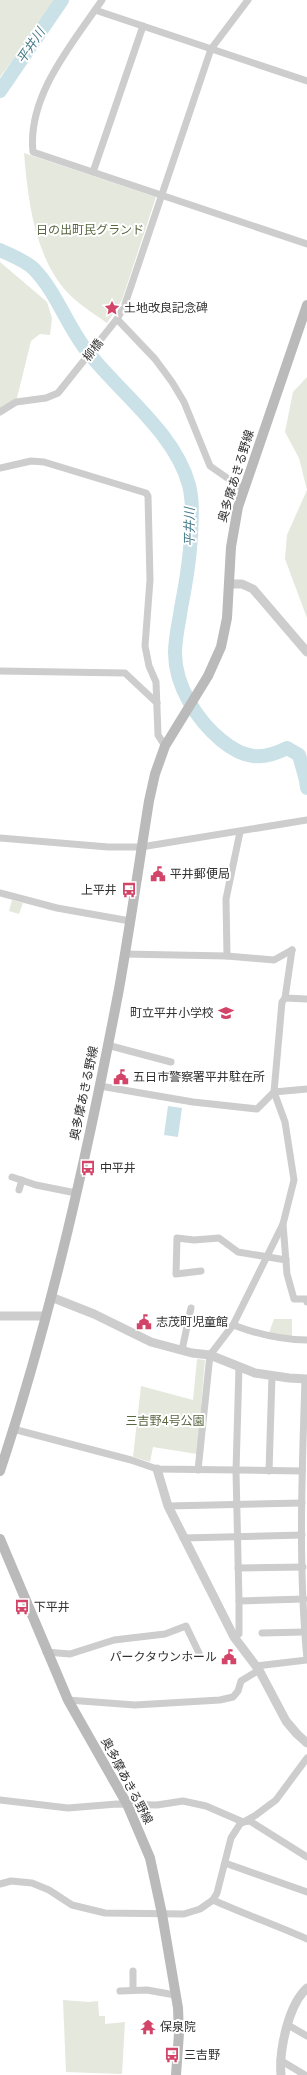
<svg xmlns="http://www.w3.org/2000/svg" width="307" height="2075" font-family="'Nunito Sans','Noto Sans JP',sans-serif">
	<rect width="100%" height="100%" fill="#fff"/>
	<!-- green -->
	<g fill="#e5e8dc">
		<polygon points="0,0 57,0 0,77"/>
		<path d="M24,153L156,197L122,300L107,323C96,315 83,307 73,298C35,263 28,201 24,153Z"/>
		<polygon points="0,262 47,302 52,318 50,335 40,334 31,341 17,398 0,414"/>
		<polygon points="307,377 307,618 285,559 287,535 307,490 299,458 285,432 293,392"/>
		<polygon points="12,900 23,903 19,914 9,911"/>
		<polygon points="274,1319 292,1319 292,1337 269,1333"/>
		<polygon points="197,1359 205,1360 197,1454 153,1447 150,1462 133,1457 141,1386 193,1400"/>
		<polygon points="63,2000 89,2002 98,2001 99,2016 105,2016 105,2024 125,2022 122,2074 66,2072"/>
	</g>
	<!-- water -->
	<polygon fill="#cae1e7" points="168,1106 182,1108 178,1137 164,1135"/>
	<g fill="none" stroke-linecap="round" stroke-linejoin="round">
		<!-- river -->
		<g stroke="#cae1e7" stroke-width="14">
			<polyline points="0,91 62,0"/>
			<path d="M0,250C10,255 26,261 34,269C57,293 67,326 87,351C120,393 175,433 189,485C193,501 192,518 191,534C190,559 186,583 181,608C179,623 175,638 175,653C175,686 197,720 221,740C244,759 262,761 287,748L299,755L306,780L307,788"/>
		</g>
		<!-- minor -->
		<g stroke="#cdcdcd" stroke-width="7">
			<path d="M102,0C72,44 27,96 33,152L307,244"/>
			<polyline points="95,10 307,81"/>
			<polyline points="93,172 143,26"/>
			<polyline points="117,319 155,359 172,382 184,402 210,466 243,489"/>
			<polyline points="0,412 16,402 46,398 58,393 117,319 124,307 211,49 248,0"/>
			<polyline points="0,468 31,461 44,462 146,493 148,496 150,580 145,646 149,666 156,682 158,735 165,746"/>
			<polyline points="0,671 125,673 157,703"/>
			<polyline points="0,838 108,847 141,847 307,820"/>
			<polyline points="0,893 57,908 130,921"/>
			<polyline points="124,954 227,956 274,960 292,950"/>
			<polyline points="227,956 226,899 240,832"/>
			<polyline points="285,998 307,999"/>
			<polyline points="107,1045 171,1062"/>
			<polyline points="100,1086 193,1102 257,1109 274,1092 307,1089"/>
			<polyline points="12,1177 36,1185 76,1193"/>
			<polyline points="19,1190 22,1180"/>
			<polyline points="283,1224 287,1274 294,1299 307,1299 307,1302"/>
			<polyline points="201,1271 176,1274 177,1238 194,1240 219,1238 238,1252 286,1260"/>
			<path d="M233,1325C257,1334 281,1340 307,1340"/>
			<polyline points="182,1350 191,1308"/>
			<path d="M305,1379C302,1472 298,1566 307,1659"/>
			<polyline points="13,1429 131,1460 157,1469 302,1471"/>
			<polyline points="198,1470 210,1355 233,1325 283,1224 294,1180 285,1122 274,1092 282,1002 285,998 292,950"/>
			<polyline points="269,1471 272,1376"/>
			<polyline points="168,1506 302,1503"/>
			<polyline points="183,1538 302,1535"/>
			<polyline points="238,1568 303,1567"/>
			<polyline points="239,1601 236,1471 239,1367"/>
			<polyline points="262,1633 304,1632"/>
			<polyline points="234,1637 239,1634 239,1601 304,1599"/>
			<polyline points="46,1652 70,1654 114,1640 165,1634 186,1626 199,1653"/>
			<polyline points="256,1666 307,1660"/>
			<polyline points="68,1700 135,1705 220,1700 233,1697 238,1691 241,1681 259,1670"/>
			<polyline points="0,1800 68,1808 117,1804 157,1805 183,1801 206,1806 243,1822 250,1821 307,1857"/>
			<polyline points="225,1863 307,1892"/>
			<path d="M0,1884L11,1881L32,1883L49,1890L72,1905L105,1913L184,1914L200,1909L213,1900C244,1914 276,1925 307,1939"/>
			<polyline points="213,1900 217,1893 231,1838 240,1824 256,1815 276,1800 307,1758"/>
			<polyline points="133,1990 133,1971"/>
			<polyline points="120,1991 147,1990 175,1995"/>
			<polyline points="288,2025 307,2036"/>
			<polyline points="280,2060 305,2075"/>
		</g>
		<!-- tertiary -->
		<g stroke="#cdcdcd" stroke-width="9">
			<polyline points="229,584 242,584 253,589 307,652"/>
			<polyline points="51,1297 94,1314 151,1342 192,1353 210,1355 255,1373 289,1378 307,1379"/>
			<polyline points="0,1316 45,1316"/>
			<polyline points="157,1469 168,1506 234,1637 259,1670 286,1721 297,1734 307,1743"/>
			<path d="M281,2075C279,2051 288,2005 307,1988"/>
		</g>
		<!-- secondary -->
		<g stroke="#bababa" stroke-width="10">
			<path d="M0,1471C52,1314 88,1151 119,989C130,926 139,864 149,801L155,774L165,746L208,676L221,647L227,618L231,547L238,507L307,305"/>
			<polyline points="0,1539 68,1700 127,1804 150,1858 162,1914 178,2008 179,2033 176,2075"/>
		</g>
	</g>
	<!-- icons -->
	<defs>
		<g id="sight-bare" transform="scale(1.2)"><path d="M0-6L1.8-2.2L6-1.7L2.9 1.2L3.7 5.4L0 3.3L-3.7 5.4L-2.9 1.2L-6-1.7L-1.8-2.2Z" fill="#d34568" stroke="#fff" stroke-width="2.5" paint-order="stroke"/></g>
		<g id="civic-bare" transform="scale(1.2)"><path d="M-.6-6.5H3V-4.5H.6V-3L4-1V1h2V6H-6V1h2V-1L-.6-3ZM-1.2 2.5V6h2.4V2.5Z" fill="#d34568" stroke="#fff" stroke-width="2.5" paint-order="stroke"/></g>
		<g id="bus-bare" transform="scale(1.2)"><path d="M-5-6H5V4H4V6H2V4H-2V6H-4V4H-5ZM-3.5-4V0h7V-4ZM-3.5 1.2v1.5H-2V1.2ZM2 1.2v1.5H3.5V1.2Z" fill="#d34568" stroke="#fff" stroke-width="2.5" paint-order="stroke"/></g>
		<g id="school-bare" transform="scale(1.2)"><path d="M0-5L7-2L0 1L-7-2ZM-4 1L0 2.5L4 1V4Q0 6-4 4Z" fill="#d34568" stroke="#fff" stroke-width="2.5" paint-order="stroke"/></g>
		<g id="temple-bare" transform="scale(1.2)"><path d="M0-6L5-2H3V0L6.5 2.5H4V6H1.5V3h-3V6H-4V2.5H-6.5L-3 0V-2H-5Z" fill="#d34568" stroke="#fff" stroke-width="2.5" paint-order="stroke"/></g>
	</defs>
	<g fill-rule="evenodd">
		<use href="#sight-bare" x="112" y="308"/>
		<use href="#civic-bare" x="158" y="874"/>
		<use href="#bus-bare" x="129" y="890"/>
		<use href="#school-bare" x="226" y="1013"/>
		<use href="#civic-bare" x="121" y="1077"/>
		<use href="#bus-bare" x="88" y="1168"/>
		<use href="#civic-bare" x="144" y="1322"/>
		<use href="#bus-bare" x="22" y="1607"/>
		<use href="#civic-bare" x="229" y="1657"/>
		<use href="#temple-bare" x="148" y="2027"/>
		<use href="#bus-bare" x="172" y="2055"/>
	</g>
	<g text-anchor="middle" dominant-baseline="central" stroke-width="4" stroke-linejoin="round" paint-order="stroke">
		<!-- park labels -->
		<g font-size="12" fill="#596741" stroke="#fff">
			<text x="90" y="230">日の出町民グランド</text>
			<text x="165" y="1421">三吉野4号公園</text>
		</g>
		<!-- poi labels -->
		<g font-size="12" fill="#303030" stroke="#fff" text-anchor="start">
			<text x="124" y="308">土地改良記念碑</text>
			<text x="170" y="874">平井郵便局</text>
			<text x="117" y="890" text-anchor="end">上平井</text>
			<text x="214" y="1013" text-anchor="end">町立平井小学校</text>
			<text x="133" y="1077">五日市警察署平井駐在所</text>
			<text x="100" y="1168">中平井</text>
			<text x="156" y="1322">志茂町児童館</text>
			<text x="34" y="1607">下平井</text>
			<text x="217" y="1657" text-anchor="end">パークタウンホール</text>
			<text x="160" y="2027">保泉院</text>
			<text x="184" y="2055">三吉野</text>
		</g>
		<!-- street labels -->
		<g font-size="12" fill="#303030" stroke="#fff">
			<text transform="translate(93 350) rotate(-52)">柳橋</text>
			<text transform="translate(236 476) rotate(-73)">奥多摩あきる野線</text>
			<text transform="translate(84 1093) rotate(-78)">奥多摩あきる野線</text>
			<text transform="translate(127 1781) rotate(62)">奥多摩あきる野線</text>
		</g>
		<!-- water labels -->
		<g font-size="13" font-style="italic" fill="#467b89" stroke="#fff">
			<text transform="translate(31 46) rotate(-56)">平井川</text>
			<text transform="translate(190 527) rotate(-90)">平井川</text>
		</g>
	</g>
</svg>
